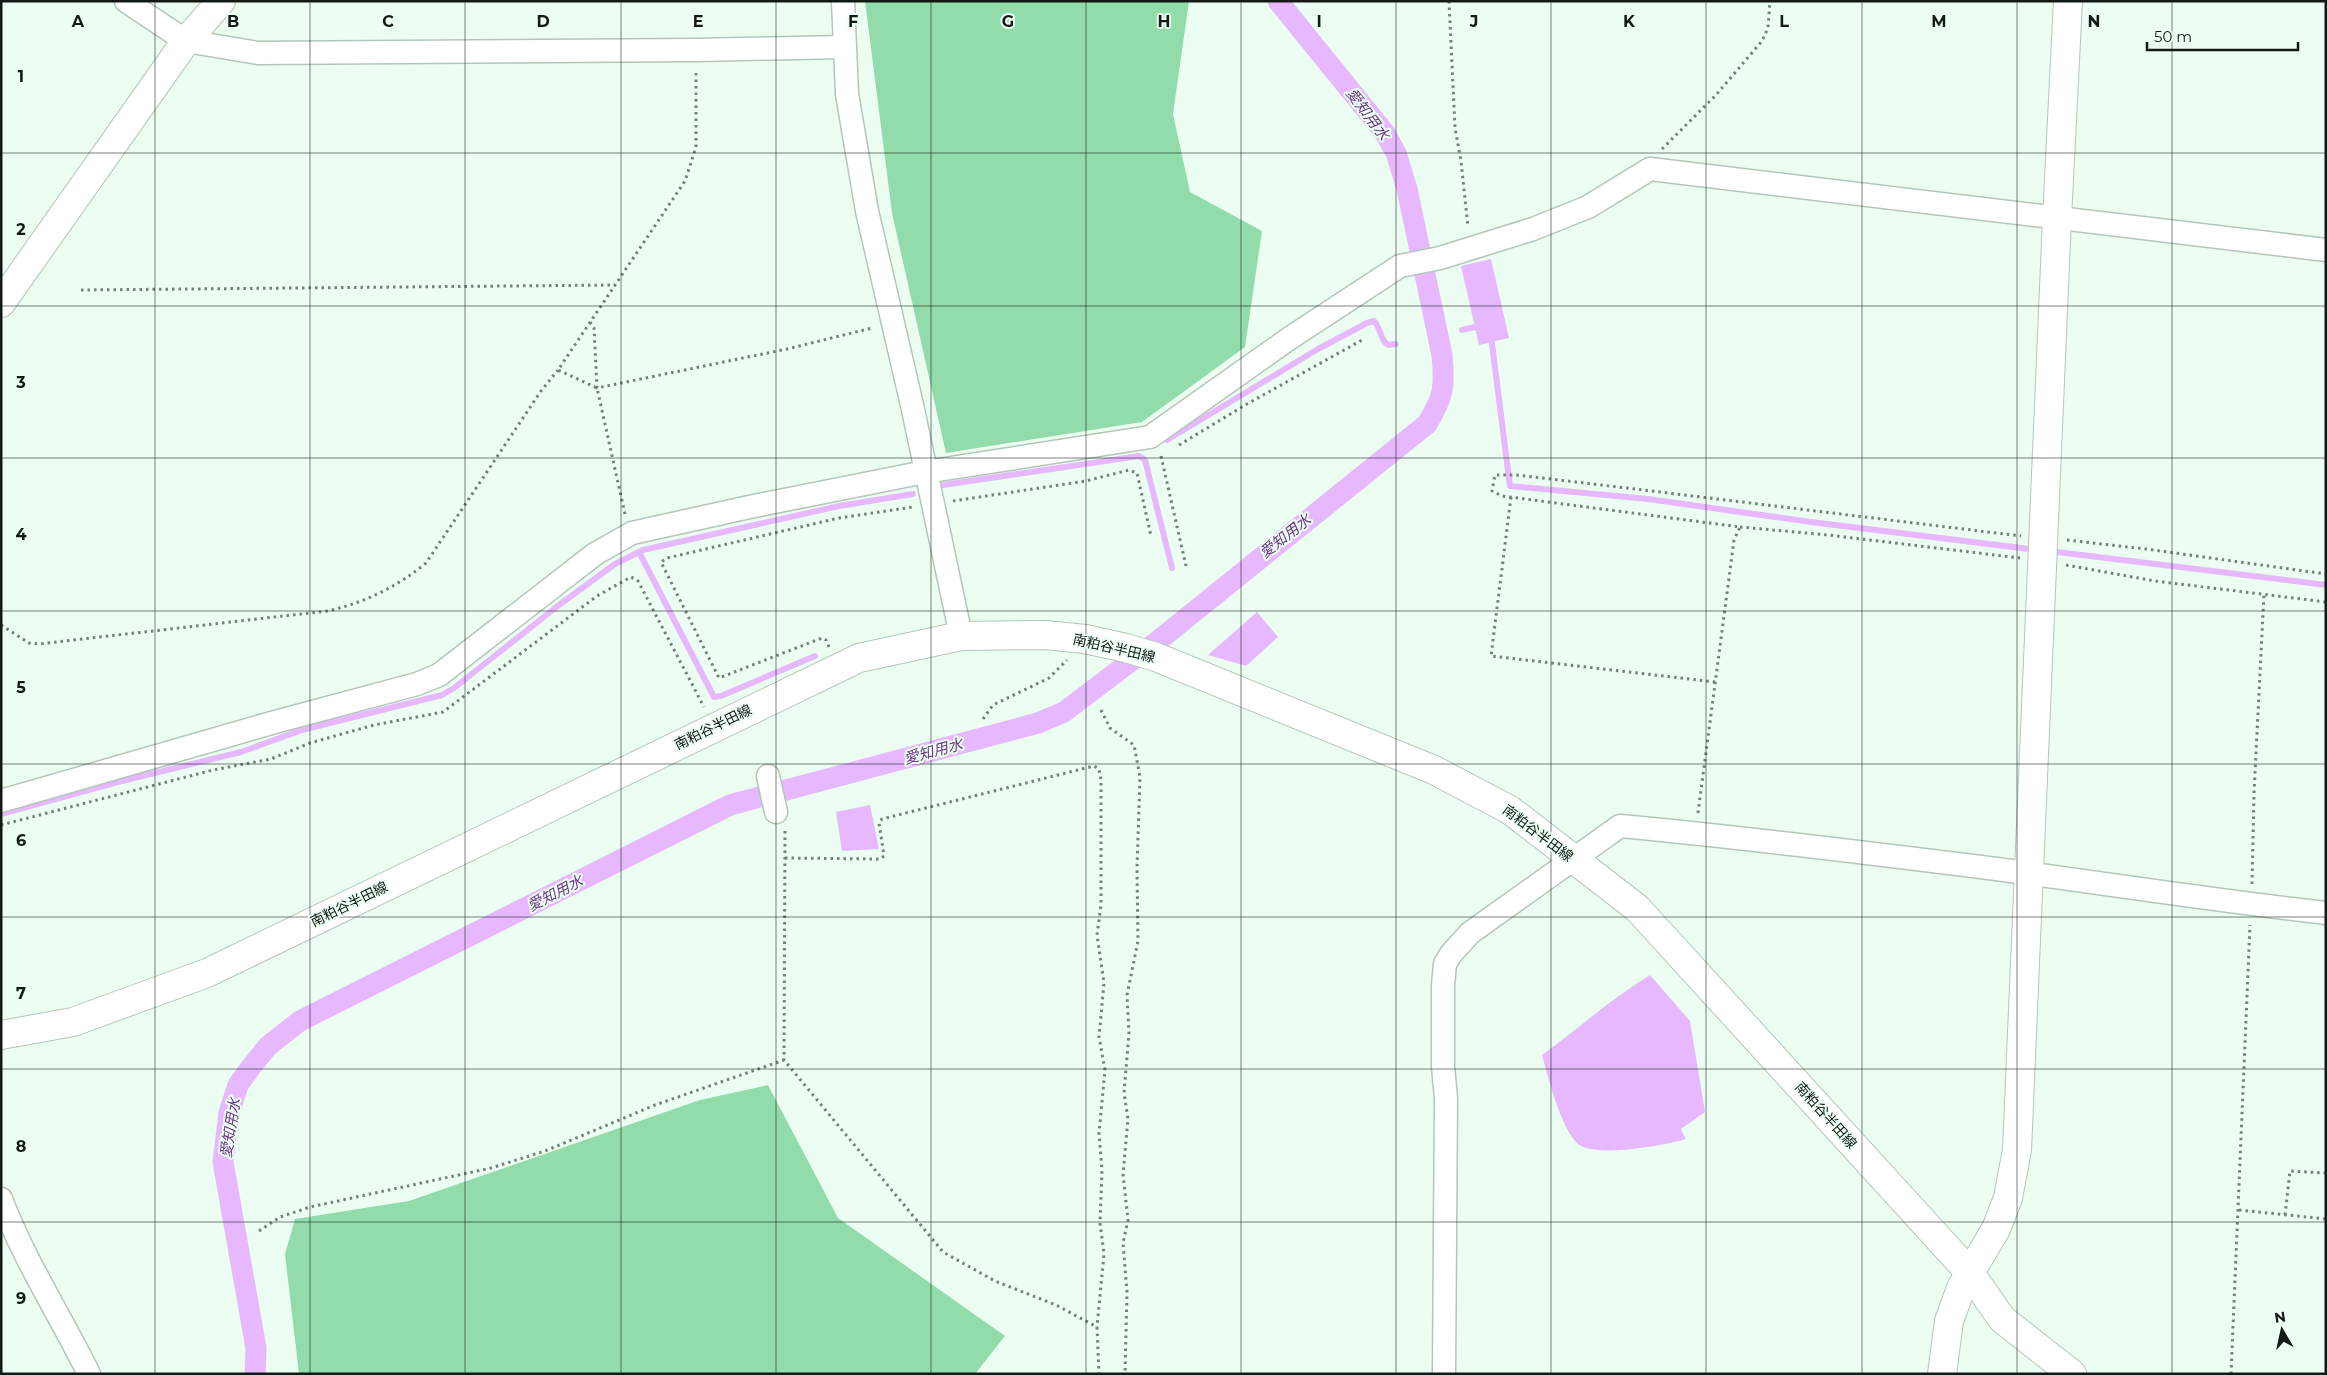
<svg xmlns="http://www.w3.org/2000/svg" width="2327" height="1375" font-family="Montserrat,'Noto Sans JP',sans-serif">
	<rect width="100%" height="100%" fill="#ebfef1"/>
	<!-- green -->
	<g fill="#92dbab">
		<polygon points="865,1 1189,1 1173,114 1190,192 1262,231 1245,347 1142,422 946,453 892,213"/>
		<polygon points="768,1085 838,1218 1005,1336 975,1374 299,1374 285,1254 295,1219 409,1201 700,1100"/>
	</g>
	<!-- water -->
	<g fill="#e7b8fe">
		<polygon points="1491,259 1509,338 1479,345 1461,266"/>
		<polygon points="1257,612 1278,637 1246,666 1208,655"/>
		<polygon points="870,805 879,849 842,851 836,812"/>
		<path d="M1650,975L1690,1021L1705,1112L1681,1129L1686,1139C1666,1145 1593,1159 1577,1143C1561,1128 1548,1077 1542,1055C1578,1029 1612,998 1650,975Z"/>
	</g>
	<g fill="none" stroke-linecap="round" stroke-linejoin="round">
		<!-- stream -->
		<g stroke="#e7b8fe" stroke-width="6">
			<polyline points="1462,330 1483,325"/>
			<polyline points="1491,336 1510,486 1648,499 1811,522 2037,550"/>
			<path d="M1167,440L1318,349L1367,323L1374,321C1381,328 1380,340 1388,345L1396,344"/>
			<polyline points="943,485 1139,456 1145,460 1172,568"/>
			<polyline points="2049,551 2326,585"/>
			<polyline points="639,552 714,697 721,696 815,656"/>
			<polyline points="1,814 118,782 241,752 302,730 442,695 454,688 559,605 615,564 643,550 839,506 913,494"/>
		</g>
		<!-- canal -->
		<path stroke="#e7b8fe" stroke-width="21" d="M255,1374L256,1348L223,1162L229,1113L238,1085L251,1067L268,1046L300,1021L730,805L1038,723L1064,712L1159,640L1427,424C1444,396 1445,387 1442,355L1407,189L1396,153L1385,133L1278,1"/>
		<!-- minor casing -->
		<g stroke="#b4c6ba" stroke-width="25">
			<g id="minor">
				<polyline points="126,1 186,41 258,53 696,50 843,47"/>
				<polyline points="843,1 847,94 867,211 912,405 961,636"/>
				<polyline points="768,776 776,812"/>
				<polyline points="1,801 275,722 417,684 439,675 595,554 632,533 754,506 925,472 1150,437 1290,338 1400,266 1440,258 1533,229 1588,207 1650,169 2326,250"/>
				<path d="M1,1199C24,1260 60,1315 89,1374"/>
				<path d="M1444,1374L1446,1098L1443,1067V985L1445,964L1451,954L1470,933L1620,826C1740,837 1861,852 1981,867C2096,882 2210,900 2326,913"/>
			</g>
		</g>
		<!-- tertiary casing -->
		<g stroke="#b4c6ba" stroke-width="30">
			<g id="tertiary">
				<polyline points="1,303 186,41 221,1"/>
				<polyline points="1942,1374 1949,1321 1961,1288 1996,1229 2008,1198 2017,1150 2057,218 2068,1"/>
			</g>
		</g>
		<!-- secondary casing -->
		<g stroke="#b4c6ba" stroke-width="30">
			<polyline id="secondary" points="1,1035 73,1022 207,973 859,658 961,636 1045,635 1085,639 1126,648 1156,657 1434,770 1510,810 1637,908 1970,1273 2002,1319 2072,1374"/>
		</g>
		<!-- path -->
		<g stroke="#748078" stroke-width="3" stroke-dasharray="2.5 4" stroke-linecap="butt">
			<polyline points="1449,1 1455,128 1461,161 1468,227"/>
			<polyline points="1662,149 1716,95 1762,41 1768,28 1770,1"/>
			<polyline points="81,290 615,285"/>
			<polyline points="590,322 594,328 597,388 787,349 872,328"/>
			<polyline points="1179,445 1247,404 1362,340"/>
			<polyline points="1161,456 1186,566"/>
			<polyline points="1511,497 1491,656 1715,682"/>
			<polyline points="953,501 1086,481 1129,470 1137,473 1151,536"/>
			<polyline points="625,514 597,388 558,370 685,181 696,147 696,71"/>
			<polyline points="1740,527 1828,535 2020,558"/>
			<polyline points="2067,540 2146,549 2326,574"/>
			<polyline points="2066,565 2155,581 2326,602"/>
			<path d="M1,625L29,643L39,644L327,611C364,603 397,587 426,563L541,391L558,370"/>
			<polyline points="829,647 826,640 822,638 719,678 661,562 667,558 839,518 913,507"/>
			<polyline points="1101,710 1110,728 1134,745 1140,777 1137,868 1138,941 1127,995 1129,1033 1124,1093 1128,1119 1123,1174 1128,1220 1123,1243 1127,1292 1125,1374"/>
			<polyline points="983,719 993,705 1049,678 1067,660"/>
			<polyline points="1698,813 1734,540 1740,527 1502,496 1492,491 1495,475 1516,475 1627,488 2021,536"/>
			<polyline points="1,825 213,770 271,759 310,743 374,725 443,712 597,596 631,577 638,581 704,707"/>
			<polyline points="785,831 784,1060 943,1252 995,1281 1056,1305 1097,1327 1099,1374"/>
			<polyline points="785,858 880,859 884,856 879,823 882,819 1094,766 1099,769 1101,780 1101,905 1097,935 1104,983 1099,1037 1105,1070 1099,1133 1102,1170 1100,1223 1104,1254 1097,1327"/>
			<polyline points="2252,884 2254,793 2264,594"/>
			<polyline points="2239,1210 2326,1219"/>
			<polyline points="2285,1215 2290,1171 2326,1173"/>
			<polyline points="259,1231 280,1217 310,1207 491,1168 545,1151 655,1105 784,1060"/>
			<polyline points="2231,1374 2250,925"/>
		</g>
		<!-- minor -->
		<use href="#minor" stroke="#fff" stroke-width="22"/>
		<!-- tertiary -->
		<use href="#tertiary" stroke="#fff" stroke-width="28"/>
		<!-- secondary -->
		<use href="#secondary" stroke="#fff" stroke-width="28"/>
	</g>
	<!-- grid -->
	<path fill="none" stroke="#131915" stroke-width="1" stroke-opacity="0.55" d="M155,1V1374M310,1V1374M465,1V1374M621,1V1374M776,1V1374M931,1V1374M1086,1V1374M1241,1V1374M1396,1V1374M1551,1V1374M1706,1V1374M1862,1V1374M2017,1V1374M2172,1V1374M1,153H2326M1,306H2326M1,458H2326M1,611H2326M1,764H2326M1,917H2326M1,1069H2326M1,1222H2326"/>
	<g text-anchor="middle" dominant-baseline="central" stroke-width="4" stroke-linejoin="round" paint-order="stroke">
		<!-- street labels -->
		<g font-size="14" fill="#131915" stroke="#ebfef1">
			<text transform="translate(1114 648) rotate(13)">南粕谷半田線</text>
			<text transform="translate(713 727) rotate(-26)">南粕谷半田線</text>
			<text transform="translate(1538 833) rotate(37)">南粕谷半田線</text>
			<text transform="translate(349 904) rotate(-26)">南粕谷半田線</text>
			<text transform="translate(1826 1115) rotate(48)">南粕谷半田線</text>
		</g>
		<!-- water labels -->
		<g font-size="15" font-style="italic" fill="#6d3586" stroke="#ebfef1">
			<text transform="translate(1368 114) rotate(53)">愛知用水</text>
			<text transform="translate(1285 536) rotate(-38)">愛知用水</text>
			<text transform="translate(933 751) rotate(-15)">愛知用水</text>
			<text transform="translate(555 893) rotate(-27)">愛知用水</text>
			<text transform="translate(230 1128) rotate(-81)">愛知用水</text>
		</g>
	</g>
	<g font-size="16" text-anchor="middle" font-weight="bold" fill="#131915" stroke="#ebfef1" stroke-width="4" stroke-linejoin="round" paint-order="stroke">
		<text x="78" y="27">A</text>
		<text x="233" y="27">B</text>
		<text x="388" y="27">C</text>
		<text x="543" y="27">D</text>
		<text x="698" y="27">E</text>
		<text x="853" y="27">F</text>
		<text x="1008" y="27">G</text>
		<text x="1164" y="27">H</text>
		<text x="1319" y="27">I</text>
		<text x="1474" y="27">J</text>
		<text x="1629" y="27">K</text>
		<text x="1784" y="27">L</text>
		<text x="1939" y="27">M</text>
		<text x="2094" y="27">N</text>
		<text x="21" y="82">1</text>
		<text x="21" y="235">2</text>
		<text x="21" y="388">3</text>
		<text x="21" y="540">4</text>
		<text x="21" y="693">5</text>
		<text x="21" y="846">6</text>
		<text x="21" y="999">7</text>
		<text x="21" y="1152">8</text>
		<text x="21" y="1304">9</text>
	</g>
	<!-- border -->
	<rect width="2327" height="1375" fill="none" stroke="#131915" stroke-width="5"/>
	<!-- north arrow -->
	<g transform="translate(2282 1330) rotate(351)" stroke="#ebfef1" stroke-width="4" paint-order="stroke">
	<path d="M0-4L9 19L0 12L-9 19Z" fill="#131915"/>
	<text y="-8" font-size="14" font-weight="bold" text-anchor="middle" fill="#131915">N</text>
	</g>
	<!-- scale -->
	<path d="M2147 42v8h151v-8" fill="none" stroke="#131915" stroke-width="2.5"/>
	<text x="2154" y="42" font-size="15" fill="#131915" stroke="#ebfef1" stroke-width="4" paint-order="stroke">50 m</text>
</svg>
